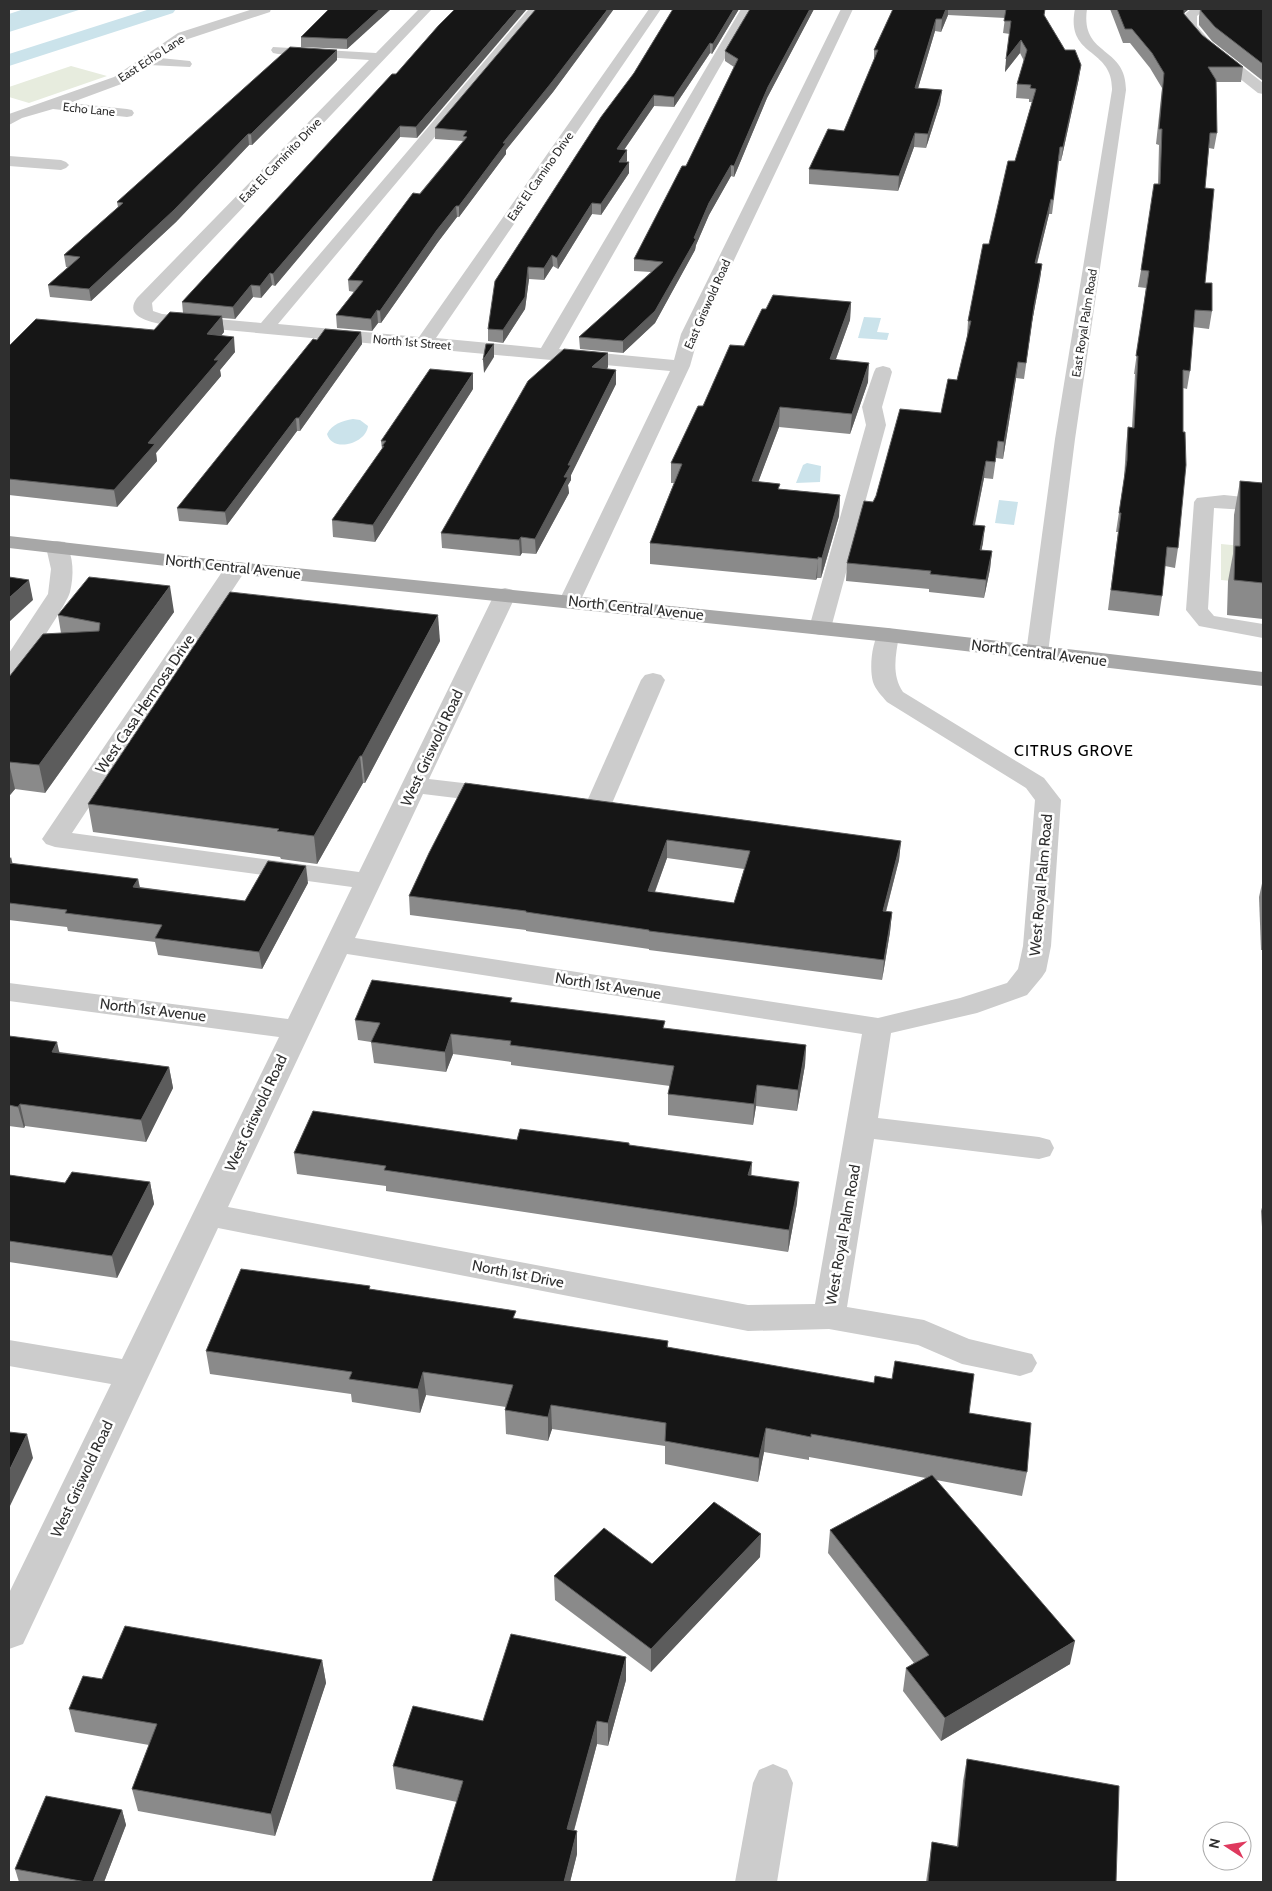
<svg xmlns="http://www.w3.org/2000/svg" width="1272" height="1891" font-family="Cabin,sans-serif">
	<rect width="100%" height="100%" fill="#fff"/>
	<!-- green -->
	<g fill="#e7ecde">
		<polygon points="71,66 107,76 29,103 9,97 9,87"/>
		<polygon points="1221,544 1263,548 1263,584 1221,580"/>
	</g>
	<!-- water -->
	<g fill="#cbe3eb">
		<polygon points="24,9 82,9 9,32 9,14"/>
		<polygon points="864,317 881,318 877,332 889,333 887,340 858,338"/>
		<path d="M353,419L360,420L368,426C366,444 332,453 327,434C332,424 342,421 353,419Z"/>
		<polygon points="807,463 821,466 820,482 796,483 803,465"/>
		<polygon points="999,500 1018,502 1014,525 995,523"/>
	</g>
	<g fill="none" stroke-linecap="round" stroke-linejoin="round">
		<!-- canal -->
		<polygon fill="#cbe3eb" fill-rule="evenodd" points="150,9 176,9 173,13 9,66 9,54"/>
		<!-- minor -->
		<g fill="#ccc" fill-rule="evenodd">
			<polygon points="253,9 271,9 270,12 188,39 160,58 190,61 192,64 190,67 149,65 124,83 70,103 127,109 132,110 134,113 132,116 127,117 53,109 22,118 9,125 9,114 114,77 178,33"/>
			<path d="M419,9H432L152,303L153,311L162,314L261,323L529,9H542L278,324L419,337L649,9H661L436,338L541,348L741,9H753L559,349L674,360L681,334L841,9H853L699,334L690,366L578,606L570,608L562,606L559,601L670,371L160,324C148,321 124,316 137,298L369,60L278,54L273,53L271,50L273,47L376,53Z"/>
			<path d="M1075,9H1087C1080,57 1126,45 1126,90L1075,439L1048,653L1045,658L1037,660L1029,658L1026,653L1055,439L1112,90C1113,47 1065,58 1075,9Z"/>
			<polygon points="1191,9 1205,9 1197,16 1197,26 1211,42 1263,83 1263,94 1258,93 1201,48 1185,30 1183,27 1184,15"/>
			<polygon points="9,156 61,160 66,162 69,165 66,168 61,170 9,166"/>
			<polygon points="883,366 890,368 892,372 882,407 886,425 831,628 828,633 820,635 812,633 809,628 866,425 862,407 874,372 876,368"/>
			<polygon points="1224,495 1263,499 1263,511 1214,508 1208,609 1214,616 1263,624 1263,638 1199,626 1186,610 1194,502 1197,498"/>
			<path d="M57,541L65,542C74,556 74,576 70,592C68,602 25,668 16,673C16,673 9,675 9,675V653L48,594L51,569L46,547L49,542Z"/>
			<path d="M236,562L244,563L247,568L72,833L359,872L494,595L497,590L505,588L513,590L516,595L429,779L497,787L506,790L510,795L506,800L497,803L423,794L355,938L878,1018L960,998L1007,983L1018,969L1023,946L1035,800L1026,788L887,702C882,696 875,689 873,682C869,667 872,642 880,630L888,628L896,630L899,635C896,655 891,674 903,692L1044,778L1061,800L1051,946L1046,971L1042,977L1027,995L977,1013L891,1033L878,1118L1039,1137L1050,1140L1054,1148L1050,1156L1039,1159L874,1139L847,1307L924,1320L969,1339L1032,1354L1037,1363L1032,1372L1020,1376L962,1364L918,1345L829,1329L748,1331L218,1228L23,1644L9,1649V1593L111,1384L9,1366V1340L122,1359L279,1037L9,1001V983L288,1019L352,887L55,847L46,844L42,839L228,563ZM347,954L862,1034L815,1304L748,1305L228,1207Z"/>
			<polygon points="653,673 661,675 665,680 610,808 606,813 597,816 588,813 584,808 641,680 645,675"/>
			<polygon points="773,1764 787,1770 793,1783 777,1882 735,1882 753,1783 759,1770"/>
		</g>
		<!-- major -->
		<polygon fill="#a7a7a7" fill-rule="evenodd" points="9,536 236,562 888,628 1263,672 1263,686 888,642 236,574 9,548"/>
	</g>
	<!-- wall -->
	<g fill="#8a8a8a" fill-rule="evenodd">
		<polygon points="329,9 391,9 347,49 301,47 301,37"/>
		<polygon points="673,9 739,9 712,54 710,53 674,107 654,106 624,150 627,150 626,162 629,173 601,215 592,214 558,269 553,266 544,280 529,279 525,309 503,343 488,341 488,329 634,73"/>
		<polygon points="750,9 814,9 767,98 734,177 731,176 709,215 696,245 695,250 655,323 623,353 580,349 579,337 651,272 634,271 634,259 686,166 734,67 725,61 725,51"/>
		<polygon points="893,9 1045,9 1044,16 1079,78 1061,161 1059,161 1052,214 1049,214 1037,264 1042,264 1040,279 1032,322 1024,379 1016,378 1003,459 996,458 993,479 984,478 975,525 983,543 981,550 992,551 990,569 984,598 929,592 929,589 846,581 847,563 873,502 941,413 957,380 967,337 968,321 989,244 1015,161 1032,102 1029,102 1029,99 1016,98 1017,84 1024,61 1020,53 1005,72 1010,34 1003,33 1005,18 948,15 941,32 935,31 918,88 942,90 940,104 926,148 914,147 898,191 809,184 809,169 844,131 874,61 874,50"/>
		<polygon points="1110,9 1189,9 1184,13 1184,14 1202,35 1243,67 1241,82 1216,82 1217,133 1214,149 1209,148 1205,188 1205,283 1212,311 1209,329 1193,327 1190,371 1187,389 1183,388 1178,548 1175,568 1165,566 1162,596 1159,616 1108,610 1118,532 1116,532 1124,479 1126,445 1128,427 1132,427 1135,374 1134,374 1146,288 1138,287 1141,270 1158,184 1159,145 1156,144 1162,88 1150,68 1130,43 1123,43"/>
		<polygon points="1200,9 1263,9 1263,81 1212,41 1199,25 1199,17"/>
		<polygon points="607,19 553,92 506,150 506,154 459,217 457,217 438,242 381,323 378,323 372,331 337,328 336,315 354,292 349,291 348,280 463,141 435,139 435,128"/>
		<polygon points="439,25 417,138 400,137 275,286 272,285 261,298 253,297 235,319 222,318 224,332 221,336 235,352 220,370 221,376 156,453 157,461 117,507 9,495 9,346 154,330 183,313 182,302 396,74"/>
		<polygon points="337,60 252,145 249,145 176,222 91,301 50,297 48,285 68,267 66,267 64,255 118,207 117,202"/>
		<polygon points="851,302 850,320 836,359 868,382 850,434 779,427 758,482 780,489 840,495 839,516 821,578 817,578 816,580 650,564 650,543 674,483 671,483 671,463 703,406 744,346 766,309"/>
		<polygon points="361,332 362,344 300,431 297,431 227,525 179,521 177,508 317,340"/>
		<polygon points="608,353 608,367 607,369 616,370 616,384 571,475 571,480 568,485 569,493 536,554 522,553 520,556 442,548 441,533"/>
		<polygon points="473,389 375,542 333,537 332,520 382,449 381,441"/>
		<polygon points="1240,481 1263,483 1263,619 1227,615 1228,581 1233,554 1234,515"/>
		<polygon points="174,612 45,793 15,789 10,795 9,795 9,677 61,633 58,615"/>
		<polygon points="440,641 365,783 363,783 317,864 281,859 280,857 93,832 88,804"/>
		<path d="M465,783L901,841L899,860L886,912H892L890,932L882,980L649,950V949L526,931V930L410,915L409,896ZM667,858L744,869L734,903L655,892Z"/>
		<polygon points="9,857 12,864 138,879 140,887 245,901 308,883 262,969 158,955 155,942 68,931 67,927 9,920"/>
		<polygon points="1263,879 1263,950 1261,950 1259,897"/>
		<polygon points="512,1002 665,1029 806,1045 805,1065 797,1111 756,1106 753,1125 668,1115 668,1094 670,1086 511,1065 511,1062 453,1054 446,1072 374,1063 371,1042 358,1040 355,1020"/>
		<polygon points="9,1036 60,1052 169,1067 173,1088 146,1142 25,1126 24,1128 9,1126"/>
		<polygon points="517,1140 629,1143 629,1145 751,1175 797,1203 788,1252 386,1191 386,1186 297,1174 294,1153"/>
		<polygon points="9,1175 65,1183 150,1182 154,1204 117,1278 9,1262"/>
		<polygon points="1263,1204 1263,1242 1261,1211"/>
		<polygon points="371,1289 516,1319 668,1341 668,1347 969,1413 1027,1472 1022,1496 936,1480 1070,1664 941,1741 903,1691 906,1668 914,1663 828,1553 830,1530 926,1478 809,1457 809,1460 764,1452 758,1482 665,1464 665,1446 552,1429 548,1441 506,1434 505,1410 506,1407 426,1395 420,1413 352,1402 351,1394 210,1374 206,1351"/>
		<polygon points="761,1534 760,1557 651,1672 555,1600 554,1576 652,1564"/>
		<polygon points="322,1660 326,1683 275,1836 138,1811 132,1789 149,1745 75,1732 69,1709 102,1679"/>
		<polygon points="626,1680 608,1746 597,1744 574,1831 577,1831 577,1854 570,1882 432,1882 457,1802 396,1789 393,1766 483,1721"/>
		<polygon points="967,1759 1116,1882 926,1882 932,1842 957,1846 963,1781"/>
		<polygon points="122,1810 126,1825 104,1882 19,1882 15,1869"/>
	</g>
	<!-- shaded-wall -->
	<g fill="#5c5c5c">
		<polygon points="380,9 391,9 347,49 347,39"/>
		<polygon points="518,9 527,9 417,138 416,127"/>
		<polygon points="608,9 614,9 553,92 506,150 506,154 459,217 459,206 503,143"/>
		<polygon points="734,9 739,9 712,54 713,44"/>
		<polygon points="810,9 814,9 767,98 734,177 734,166 768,87"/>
		<polygon points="946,9 948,9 948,15 941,32 942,19"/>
		<polygon points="1184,9 1189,9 1183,14"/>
		<polygon points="936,19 935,31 914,102 915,88"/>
		<polygon points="1021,40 1020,53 1005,72 1006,59"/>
		<polygon points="710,43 710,53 674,107 674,97"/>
		<polygon points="337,50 337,60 252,145 251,134"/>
		<polygon points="1081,65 1079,78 1061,161 1063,147"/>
		<polygon points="942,90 940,104 926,148 928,134"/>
		<polygon points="654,95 654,106 617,160 617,149"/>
		<polygon points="400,126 400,137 275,286 273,274"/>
		<polygon points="915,133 914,147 898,191 899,176"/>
		<polygon points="248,134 249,145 176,222 91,301 89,289"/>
		<polygon points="627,150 627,161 619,173 619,162"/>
		<polygon points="629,162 629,173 601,215 601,204"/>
		<polygon points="731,165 731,176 709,215 696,245 695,250 655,323 623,353 623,341 694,238 709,203"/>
		<polygon points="1051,199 1049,214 1033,279 1035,263"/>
		<polygon points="592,203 592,214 558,269 557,258"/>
		<polygon points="456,206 457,217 438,242 381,323 380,311 437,230"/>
		<polygon points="552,255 553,266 544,280 544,268"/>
		<polygon points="1042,264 1040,279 1032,322 1024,379 1034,306"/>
		<polygon points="528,267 529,279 525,309 503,343 503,330"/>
		<polygon points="270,273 272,285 261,298 260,286"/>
		<polygon points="251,285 253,297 235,319 233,307"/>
		<polygon points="851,302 850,320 829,378 830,359"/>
		<polygon points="377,310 378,323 372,331 371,319"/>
		<polygon points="222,316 224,332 209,350 207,334"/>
		<polygon points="361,332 362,344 300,431 299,418"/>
		<polygon points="234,337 235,352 220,370 221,376 156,453 157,461 117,507 114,490 148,443 214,360"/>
		<polygon points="494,344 494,357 484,373 483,360"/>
		<polygon points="608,353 608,367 592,382 592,367"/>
		<polygon points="1018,362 1016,378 1003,459 1004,442"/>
		<polygon points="869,363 868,382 850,434 852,414"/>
		<polygon points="616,370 616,384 571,475 571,480 568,485 569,493 536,554 535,539 564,477 568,465"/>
		<polygon points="473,373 473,389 375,542 373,525"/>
		<polygon points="780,407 779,427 751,501 752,481"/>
		<polygon points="296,418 297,431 227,525 225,512"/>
		<polygon points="986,461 984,478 971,542 973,525"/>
		<polygon points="840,495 839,516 821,578 822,558"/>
		<polygon points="985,526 983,543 978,568 980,550"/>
		<polygon points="521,537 522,553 520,556 519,540"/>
		<polygon points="992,551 990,569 984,598 986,580"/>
		<polygon points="818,557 817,578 816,580 818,559"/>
		<polygon points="29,580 33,600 9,622 9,598"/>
		<polygon points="170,586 174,612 45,793 39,765"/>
		<polygon points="438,615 440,641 365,783 362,756"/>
		<polygon points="360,756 363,783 317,864 314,836"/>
		<polygon points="9,763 15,789 10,795 9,788"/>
		<polygon points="667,840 667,858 648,910 648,891"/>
		<polygon points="901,841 899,860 881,930 883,911"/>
		<polygon points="11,857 15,874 9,873 9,860"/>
		<polygon points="306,866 308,883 262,969 259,952"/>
		<polygon points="138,879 141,896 133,887"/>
		<polygon points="892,912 890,932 882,980 884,960"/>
		<polygon points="451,1034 453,1054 446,1072 445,1052"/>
		<polygon points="57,1042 62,1064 52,1052"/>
		<polygon points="806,1045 805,1065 797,1111 798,1090"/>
		<polygon points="169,1067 173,1088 146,1142 141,1120"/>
		<polygon points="757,1085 756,1106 753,1125 754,1104"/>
		<polygon points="20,1104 25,1126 24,1128 18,1107"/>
		<polygon points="752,1162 751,1183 748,1175"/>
		<polygon points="150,1182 154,1204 117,1278 112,1256"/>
		<polygon points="799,1182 797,1203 788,1252 789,1230"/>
		<polygon points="423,1372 426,1395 420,1413 418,1389"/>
		<polygon points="551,1405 552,1429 548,1441 548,1417"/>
		<polygon points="766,1428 764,1452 758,1482 759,1458"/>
		<polygon points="27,1434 33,1458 9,1508 9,1471"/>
		<polygon points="761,1534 760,1557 651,1672 651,1649"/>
		<polygon points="1075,1641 1070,1664 941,1741 945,1718"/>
		<polygon points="626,1657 626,1680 608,1746 608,1723"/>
		<polygon points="322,1660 326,1683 275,1836 271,1814"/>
		<polygon points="597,1721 597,1744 568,1852 567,1829"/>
		<polygon points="122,1810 126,1825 104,1882 93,1882"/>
		<polygon points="577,1831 577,1854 570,1882 564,1882"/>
	</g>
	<!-- building -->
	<g fill="#161616" stroke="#5c5c5c" fill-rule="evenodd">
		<polygon points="329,9 380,9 347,39 301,37"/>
		<polygon points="455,9 518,9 416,127 400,126 273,274 270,273 260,286 251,285 233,307 182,302 392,74 396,74 439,25"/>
		<polygon points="536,9 608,9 552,82 503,143 506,143 459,206 456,206 437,230 380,311 377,310 371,319 336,315 363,281 348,280 413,193 420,194 467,137 463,136 467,131 435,128"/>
		<polygon points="673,9 734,9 713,44 710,43 674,97 654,95 617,149 627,150 619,162 629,162 601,204 592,203 557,258 552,255 544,268 528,267 525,297 503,330 488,329 495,281 601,117 634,73"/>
		<polygon points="750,9 810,9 768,87 734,166 731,165 709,203 694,238 696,239 655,311 623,341 579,337 663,262 634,259 682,166 686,166 738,59 725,51"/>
		<polygon points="893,9 946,9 942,19 936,19 915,88 942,90 928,134 915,133 899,176 809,169 828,129 844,131 878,50 874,50"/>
		<polygon points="1006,9 1045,9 1044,15 1065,50 1075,50 1081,65 1063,147 1060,147 1053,200 1051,199 1035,263 1042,264 1034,306 1026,363 1018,362 1004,442 998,441 995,462 986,461 973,525 985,526 980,550 992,551 986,580 930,574 931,571 847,563 864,501 873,502 876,496 900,409 941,413 948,379 957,380 971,321 968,321 983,244 989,244 1008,161 1015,161 1036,89 1030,88 1031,85 1017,84 1027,50 1021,40 1006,59 1011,21 1004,21"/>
		<polygon points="1117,9 1184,9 1184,14 1202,35 1243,67 1208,67 1216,80 1217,133 1210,133 1205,188 1214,189 1205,283 1212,283 1212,311 1195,310 1190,371 1183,370 1183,432 1185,432 1186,465 1178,548 1167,547 1162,596 1111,590 1121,513 1119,513 1127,460 1128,427 1134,428 1138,356 1136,356 1149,271 1141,270 1154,184 1160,184 1162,129 1159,129 1164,73 1152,53 1132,29 1125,29"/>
		<polygon points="1201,9 1263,9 1263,64 1215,27 1201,11"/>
		<polygon points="290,47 337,50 251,134 248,134 174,210 89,289 48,285 80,257 64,255 123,203 117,202"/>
		<polygon points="773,295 851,302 830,359 869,363 852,414 780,407 752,481 780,484 778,489 840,495 822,558 818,557 818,559 650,543 682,464 671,463 698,406 703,406 730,345 744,346 762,309 766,309"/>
		<polygon points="170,312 222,316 207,334 234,337 214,360 219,360 148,443 155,444 114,490 9,479 9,346 36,319 154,330"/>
		<polygon points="325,329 361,332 299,418 296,418 225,512 177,508 313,339 317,340"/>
		<polygon points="486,344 494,344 483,360"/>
		<polygon points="564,349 608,353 592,367 616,370 568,465 571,465 564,477 568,477 535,539 521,537 519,540 441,533 528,381"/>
		<polygon points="430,369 473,373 373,525 332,520 384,446 382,446 386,441 381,441"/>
		<polygon points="1240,481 1263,483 1263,583 1234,580 1235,546 1240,546"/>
		<polygon points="9,577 29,580 9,598"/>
		<polygon points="89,577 170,586 39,765 9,762 9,677 43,634 99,631 100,623 58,615"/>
		<polygon points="230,592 438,615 362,756 360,756 314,836 277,831 279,829 88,804"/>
		<path d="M465,783L901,841L883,911L892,912L884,960L649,931V930L526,912V911L409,896L429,853ZM667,840L750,851L734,903L648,891Z"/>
		<polygon points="268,861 306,866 259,952 155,938 162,925 65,913 67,910 9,903 9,863 138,879 133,887 245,901"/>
		<polygon points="372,980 512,998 510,1002 665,1021 663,1028 806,1045 798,1090 757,1085 754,1104 668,1094 674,1066 510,1045 511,1041 451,1034 445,1052 371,1042 380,1023 355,1020"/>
		<polygon points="9,1036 57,1042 52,1052 169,1067 141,1120 20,1104 18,1107 9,1105"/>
		<polygon points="313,1111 517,1140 520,1129 629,1143 629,1145 752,1162 748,1175 799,1182 789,1230 384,1170 386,1166 294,1153"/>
		<polygon points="72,1172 150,1182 112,1256 9,1241 9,1175 65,1183"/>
		<polygon points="241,1269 370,1286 369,1289 516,1311 513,1318 668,1341 667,1347 874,1383 875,1376 892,1379 895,1361 974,1374 969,1413 1031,1423 1027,1472 811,1434 811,1437 766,1428 759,1458 665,1441 666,1423 551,1405 548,1417 505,1410 513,1385 423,1372 418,1389 349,1379 352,1372 206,1351"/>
		<polygon points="9,1432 27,1434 9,1471"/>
		<polygon points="932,1475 1075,1641 945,1718 906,1668 929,1655 830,1530"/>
		<polygon points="714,1502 761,1534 651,1649 554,1576 604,1528 652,1564"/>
		<polygon points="125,1626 322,1660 271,1814 132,1789 157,1724 69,1709 83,1676 102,1679"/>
		<polygon points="511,1634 626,1657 608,1723 597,1721 567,1829 577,1831 564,1882 432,1882 463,1781 393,1766 413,1706 483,1721"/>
		<polygon points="967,1759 1119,1786 1116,1882 928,1882 932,1842 958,1847"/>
		<polygon points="46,1796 122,1810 93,1882 86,1882 15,1869"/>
	</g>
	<g text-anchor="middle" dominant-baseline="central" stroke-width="5" stroke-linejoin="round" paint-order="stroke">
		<!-- far-street labels -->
		<g font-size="12" fill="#2f2f2f" stroke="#fff">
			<text transform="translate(151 58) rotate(-33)">East Echo Lane</text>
			<text transform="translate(89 109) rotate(6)">Echo Lane</text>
			<text transform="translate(280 160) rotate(-46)">East El Caminito Drive</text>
			<text transform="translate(540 176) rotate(-55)">East El Camino Drive</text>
			<text transform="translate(707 304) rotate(-66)">East Griswold Road</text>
			<text transform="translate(1084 323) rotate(-81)">East Royal Palm Road</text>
			<text transform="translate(412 342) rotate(5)">North 1st Street</text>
		</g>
		<!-- street labels -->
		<g font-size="15" fill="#2f2f2f" stroke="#fff">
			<text transform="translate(233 567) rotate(6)">North Central Avenue</text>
			<text transform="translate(636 608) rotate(6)">North Central Avenue</text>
			<text transform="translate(1039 653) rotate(7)">North Central Avenue</text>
			<text transform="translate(145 704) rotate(-56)">West Casa Hermosa Drive</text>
			<text transform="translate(432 748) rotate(-65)">West Griswold Road</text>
			<text transform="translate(1041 885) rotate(-85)">West Royal Palm Road</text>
			<text transform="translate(608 986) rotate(9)">North 1st Avenue</text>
			<text transform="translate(153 1010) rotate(7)">North 1st Avenue</text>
			<text transform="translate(256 1113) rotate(-65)">West Griswold Road</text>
			<text transform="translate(843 1235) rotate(-80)">West Royal Palm Road</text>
			<text transform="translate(518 1274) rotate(11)">North 1st Drive</text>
			<text transform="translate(82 1479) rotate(-65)">West Griswold Road</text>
		</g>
		<!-- neighbourhood labels -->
		<g font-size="16" letter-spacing="1" fill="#000" stroke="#fff">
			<text x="1074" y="750">CITRUS GROVE</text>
		</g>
	</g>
	<!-- border -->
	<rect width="1272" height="1891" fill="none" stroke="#2f2f2f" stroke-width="20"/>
	<!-- north arrow -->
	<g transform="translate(1227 1846) rotate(282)"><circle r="24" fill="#ffffff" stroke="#acacac"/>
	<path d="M0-4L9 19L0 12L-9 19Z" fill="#df395e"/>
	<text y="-8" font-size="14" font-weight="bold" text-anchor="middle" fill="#2f2f2f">N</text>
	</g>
</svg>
